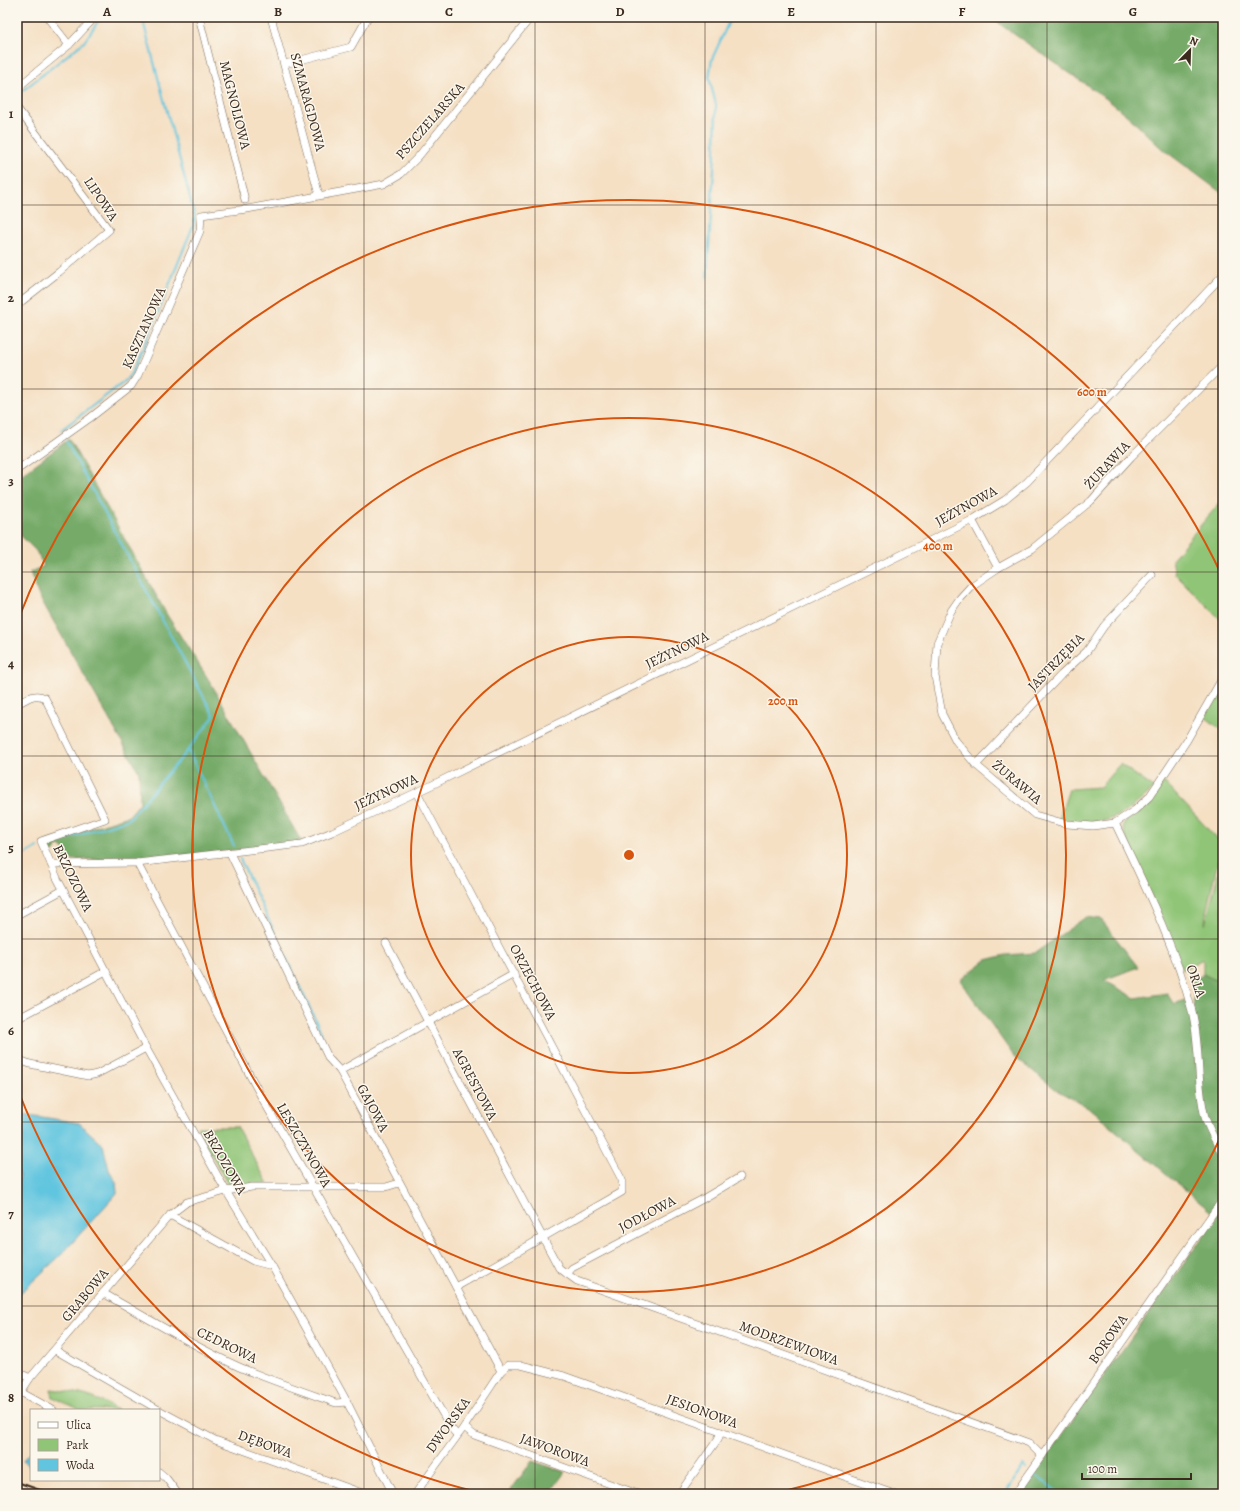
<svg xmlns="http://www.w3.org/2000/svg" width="1240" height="1511" font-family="Alegreya,serif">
	<rect width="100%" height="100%" fill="#fbf7ec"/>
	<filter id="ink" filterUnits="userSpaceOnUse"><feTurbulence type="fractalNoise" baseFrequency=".025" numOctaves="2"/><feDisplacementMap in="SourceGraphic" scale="8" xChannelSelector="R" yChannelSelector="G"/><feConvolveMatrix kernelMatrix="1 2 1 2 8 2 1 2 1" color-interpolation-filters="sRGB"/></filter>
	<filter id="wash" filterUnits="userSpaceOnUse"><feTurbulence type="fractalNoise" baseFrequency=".012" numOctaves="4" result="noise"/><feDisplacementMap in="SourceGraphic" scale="16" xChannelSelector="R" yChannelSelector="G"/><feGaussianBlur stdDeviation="0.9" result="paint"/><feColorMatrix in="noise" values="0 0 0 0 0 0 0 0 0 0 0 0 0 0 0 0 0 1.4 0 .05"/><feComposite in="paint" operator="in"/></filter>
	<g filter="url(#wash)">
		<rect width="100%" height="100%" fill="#f5e0c4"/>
		<!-- green -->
		<g fill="#90c577" stroke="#66784a">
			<polygon points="1223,499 1223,622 1175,574 1172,559"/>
			<polygon points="1223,684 1223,731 1205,717"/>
			<path d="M1120,764L1154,788C1122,819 1105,828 1059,819L1069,789L1100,787Z"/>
			<polygon points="1164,782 1222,844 1206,912 1205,925 1223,855 1223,984 1203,974 1203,959 1182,970 1124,832 1123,826 1125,822 1152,800"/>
			<polygon points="197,1127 237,1127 268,1184 228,1185"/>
			<path d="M51,1389C76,1392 96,1396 117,1410H81L53,1397Z"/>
		</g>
		<!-- forest -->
		<g fill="#74aa68" stroke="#586a43">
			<polygon points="993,17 1223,17 1223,194 1160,147 1129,117 1108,100 1001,25"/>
			<path d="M69,439L167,615L212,685L301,841C223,855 140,859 61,860L65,853L62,847L58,846L52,853L45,842L129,816L140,803L139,772L38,594L30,572L44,566L36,551L17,532V478Z"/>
			<polygon points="1086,917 1101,919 1138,967 1104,980 1135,998 1167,993 1175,1004 1184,1000 1194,1009 1193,981 1203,974 1223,984 1223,1494 1020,1494 1217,1217 1088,1107 1058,1091 1013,1055 960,980 986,960 1006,955 1035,953"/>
			<polygon points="532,1461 565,1472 549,1494 508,1494"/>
		</g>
		<!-- water -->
		<g fill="#61c5df" stroke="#4e787e">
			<polygon points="17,1113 79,1123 103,1145 109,1170 116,1182 117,1193 62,1254 17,1296 17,1184 20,1176 17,1170"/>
			<polygon points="31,1451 31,1469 23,1460"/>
		</g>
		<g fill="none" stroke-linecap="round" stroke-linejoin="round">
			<!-- stream -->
			<g stroke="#61c5df" stroke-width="2">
				<polyline points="17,95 84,42 101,17"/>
				<polyline points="707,277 715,153 716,105 709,77 712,59 731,17"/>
				<polyline points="61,430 124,382 131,374 143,349 193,226 195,217 142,17"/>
				<polyline points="188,750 234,846"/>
				<polyline points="50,844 129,819 188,750 214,716 66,441"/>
				<polyline points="17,859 38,847"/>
				<polyline points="240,859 322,1034"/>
				<polyline points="1032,1473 1058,1492"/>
				<polyline points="1005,1494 1023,1466 1026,1469"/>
			</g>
		</g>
	</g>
	<g filter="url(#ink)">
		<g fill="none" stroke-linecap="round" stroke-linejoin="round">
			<!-- minor casing -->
			<g stroke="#7c6a58" stroke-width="8">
				<g id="minor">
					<polyline points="47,17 69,45"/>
					<polyline points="199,17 245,200"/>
					<polyline points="271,17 319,195"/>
					<polyline points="285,64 351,47 368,17"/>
					<polyline points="17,88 69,45 95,17"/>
					<polyline points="17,108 109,230 59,272 17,305"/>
					<polyline points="1223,365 1131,457 1091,501 1032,549 998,568 970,587 960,598 951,611 937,643 935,676 942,714 956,741 976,765 1035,815 1067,824 1093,826 1115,823 1135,810 1149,797 1187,740 1223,677"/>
					<polyline points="17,470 90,418 131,386 138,375 200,231 201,215 247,209 384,184 401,174 418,157 531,17"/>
					<polyline points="972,520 998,568"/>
					<path d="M17,704C27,699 35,692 45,698L105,819L41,841L57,878L146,1048L226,1191L272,1266L347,1402L393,1494"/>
					<polyline points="976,765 1061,675 1087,651 1104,626 1152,575"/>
					<polyline points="417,792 622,1180 622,1192 456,1287"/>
					<path d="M1115,823C1144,884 1175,946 1192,1011C1201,1046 1196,1083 1205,1117C1209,1131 1217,1143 1223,1155"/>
					<polyline points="230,853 329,1059 340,1071 501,1371"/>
					<polyline points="137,863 262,1098 451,1428 457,1435"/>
					<polyline points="51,864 137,863 302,844 332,832 430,786 972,520 1005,500 1027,482 1223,275"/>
					<polyline points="17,915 63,890"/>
					<polyline points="386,943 559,1268 577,1281 1029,1443 1042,1456"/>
					<polyline points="17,1019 106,971"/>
					<polyline points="17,1059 30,1064 88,1076 97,1074 146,1048"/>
					<polyline points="340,1071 514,974"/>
					<polyline points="170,1215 253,1261 272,1266"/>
					<polyline points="567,1274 572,1268 701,1200 740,1177"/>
					<path d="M103,1293C147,1318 191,1345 237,1366C269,1380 302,1391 336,1403L347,1402"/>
					<polyline points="55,1350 159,1410"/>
					<polyline points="17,1372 30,1378"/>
					<polyline points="17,1390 53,1410"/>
					<polyline points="21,1392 30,1378 170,1215 187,1202 226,1191 252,1187 386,1187 399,1183"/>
					<polyline points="159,1410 215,1440 365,1494"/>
					<polyline points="464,1427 474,1435 638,1494"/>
					<polyline points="159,1472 166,1478 178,1494"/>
					<polyline points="415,1494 464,1427 501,1371 508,1365 521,1365 564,1376 894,1494"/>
					<polyline points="679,1494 718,1439 721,1432"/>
					<polyline points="1015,1494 1223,1199"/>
				</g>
			</g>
			<!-- minor -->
			<use href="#minor" stroke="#fff" stroke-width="7"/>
			<!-- rail -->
			<polyline stroke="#3b2a1e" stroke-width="2" points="17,1482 51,1494"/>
		</g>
	</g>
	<!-- grid -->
	<path fill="none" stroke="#3b2a1e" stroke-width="1" stroke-opacity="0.55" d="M193,17V1494M364,17V1494M535,17V1494M705,17V1494M876,17V1494M1047,17V1494M17,205H1223M17,389H1223M17,572H1223M17,756H1223M17,939H1223M17,1122H1223M17,1306H1223"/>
	<!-- distance rings -->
	<g fill="none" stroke="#d7540e" stroke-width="2">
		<circle cx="629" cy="855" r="218"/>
		<circle cx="629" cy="855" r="437"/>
		<path d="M1223 1132A655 655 0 0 1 776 1493M482 1493A655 655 0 0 1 18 1090M18 620A655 655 0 0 1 1223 578"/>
	</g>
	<g text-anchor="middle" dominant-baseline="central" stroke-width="3" stroke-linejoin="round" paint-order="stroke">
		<!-- street labels -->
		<g font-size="14" fill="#3b2a1e" stroke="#fbf7ec">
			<text transform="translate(308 102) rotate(75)">SZMARAGDOWA</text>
			<text transform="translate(235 105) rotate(76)">MAGNOLIOWA</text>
			<text transform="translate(430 121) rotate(-49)">PSZCZELARSKA</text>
			<text transform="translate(101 199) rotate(56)">LIPOWA</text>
			<text transform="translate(144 328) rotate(-66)">KASZTANOWA</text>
			<text transform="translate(1107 465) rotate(-47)">ŻURAWIA</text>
			<text transform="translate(966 506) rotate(-29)">JEŻYNOWA</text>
			<text transform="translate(677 650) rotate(-26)">JEŻYNOWA</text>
			<text transform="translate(1056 662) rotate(-46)">JASTRZĘBIA</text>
			<text transform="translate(1017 782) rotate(40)">ŻURAWIA</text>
			<text transform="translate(386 792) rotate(-25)">JEŻYNOWA</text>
			<text transform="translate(73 878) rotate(64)">BRZOZOWA</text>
			<text transform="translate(1196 981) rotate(71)">ORLA</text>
			<text transform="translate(533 982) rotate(62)">ORZECHOWA</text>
			<text transform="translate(475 1084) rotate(62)">AGRESTOWA</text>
			<text transform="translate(373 1108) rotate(62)">GAJOWA</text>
			<text transform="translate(304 1145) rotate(60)">LESZCZYNOWA</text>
			<text transform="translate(225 1162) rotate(60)">BRZOZOWA</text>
			<text transform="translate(647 1214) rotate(-28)">JODŁOWA</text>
			<text transform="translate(85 1295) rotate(-50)">GRABOWA</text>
			<text transform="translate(1108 1339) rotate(-55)">BOROWA</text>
			<text transform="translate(789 1343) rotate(20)">MODRZEWIOWA</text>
			<text transform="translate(227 1345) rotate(26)">CEDROWA</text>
			<text transform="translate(702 1411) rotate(20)">JESIONOWA</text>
			<text transform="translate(448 1425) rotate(-54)">DWORSKA</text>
			<text transform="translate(265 1444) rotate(20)">DĘBOWA</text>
			<text transform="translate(555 1450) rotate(20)">JAWOROWA</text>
		</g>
	</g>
	<circle cx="629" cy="855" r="6" fill="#d7540e" stroke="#fbf7ec" stroke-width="2"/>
	<g font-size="12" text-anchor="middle" font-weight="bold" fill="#d7540e" stroke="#fbf7ec" stroke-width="3" stroke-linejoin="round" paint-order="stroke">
		<text x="1092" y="396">600 m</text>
		<text x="938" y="550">400 m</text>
		<text x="783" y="705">200 m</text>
	</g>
	<!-- margin -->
	<rect width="1240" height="1511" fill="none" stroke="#fbf7ec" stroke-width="44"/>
	<!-- legend -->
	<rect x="30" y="1409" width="130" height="72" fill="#fbf7ec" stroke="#aea59a"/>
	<rect x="38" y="1422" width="20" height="6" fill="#ffffff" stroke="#aea59a"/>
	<text x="66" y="1429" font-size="12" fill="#3b2a1e">Ulica</text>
	<rect x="38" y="1439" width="20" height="12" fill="#90c577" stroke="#aea59a"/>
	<text x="66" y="1449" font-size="12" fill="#3b2a1e">Park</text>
	<rect x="38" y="1459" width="20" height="12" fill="#61c5df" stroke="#aea59a"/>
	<text x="66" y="1469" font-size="12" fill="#3b2a1e">Woda</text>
	<!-- north arrow -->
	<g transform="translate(1190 50) rotate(23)" stroke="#fbf7ec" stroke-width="3" paint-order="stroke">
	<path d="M0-3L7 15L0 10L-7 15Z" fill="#3b2a1e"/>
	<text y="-6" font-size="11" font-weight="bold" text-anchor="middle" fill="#3b2a1e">N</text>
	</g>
	<!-- scale -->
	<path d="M1082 1473v6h109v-6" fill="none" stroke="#3b2a1e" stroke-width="2"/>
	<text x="1088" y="1473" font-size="12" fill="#3b2a1e" stroke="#fbf7ec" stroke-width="3" paint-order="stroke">100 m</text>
	<rect x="22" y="22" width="1196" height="1467" fill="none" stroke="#3b2a1e" stroke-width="1.5"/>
	<g font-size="13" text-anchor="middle" font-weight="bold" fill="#3b2a1e">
		<text x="107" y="16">A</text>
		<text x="278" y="16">B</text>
		<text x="449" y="16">C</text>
		<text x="620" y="16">D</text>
		<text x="791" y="16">E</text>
		<text x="962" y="16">F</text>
		<text x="1133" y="16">G</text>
		<text x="11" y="118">1</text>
		<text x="11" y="302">2</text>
		<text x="11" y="485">3</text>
		<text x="11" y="668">4</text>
		<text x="11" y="852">5</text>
		<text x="11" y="1035">6</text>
		<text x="11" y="1218">7</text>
		<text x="11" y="1402">8</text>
	</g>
</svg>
